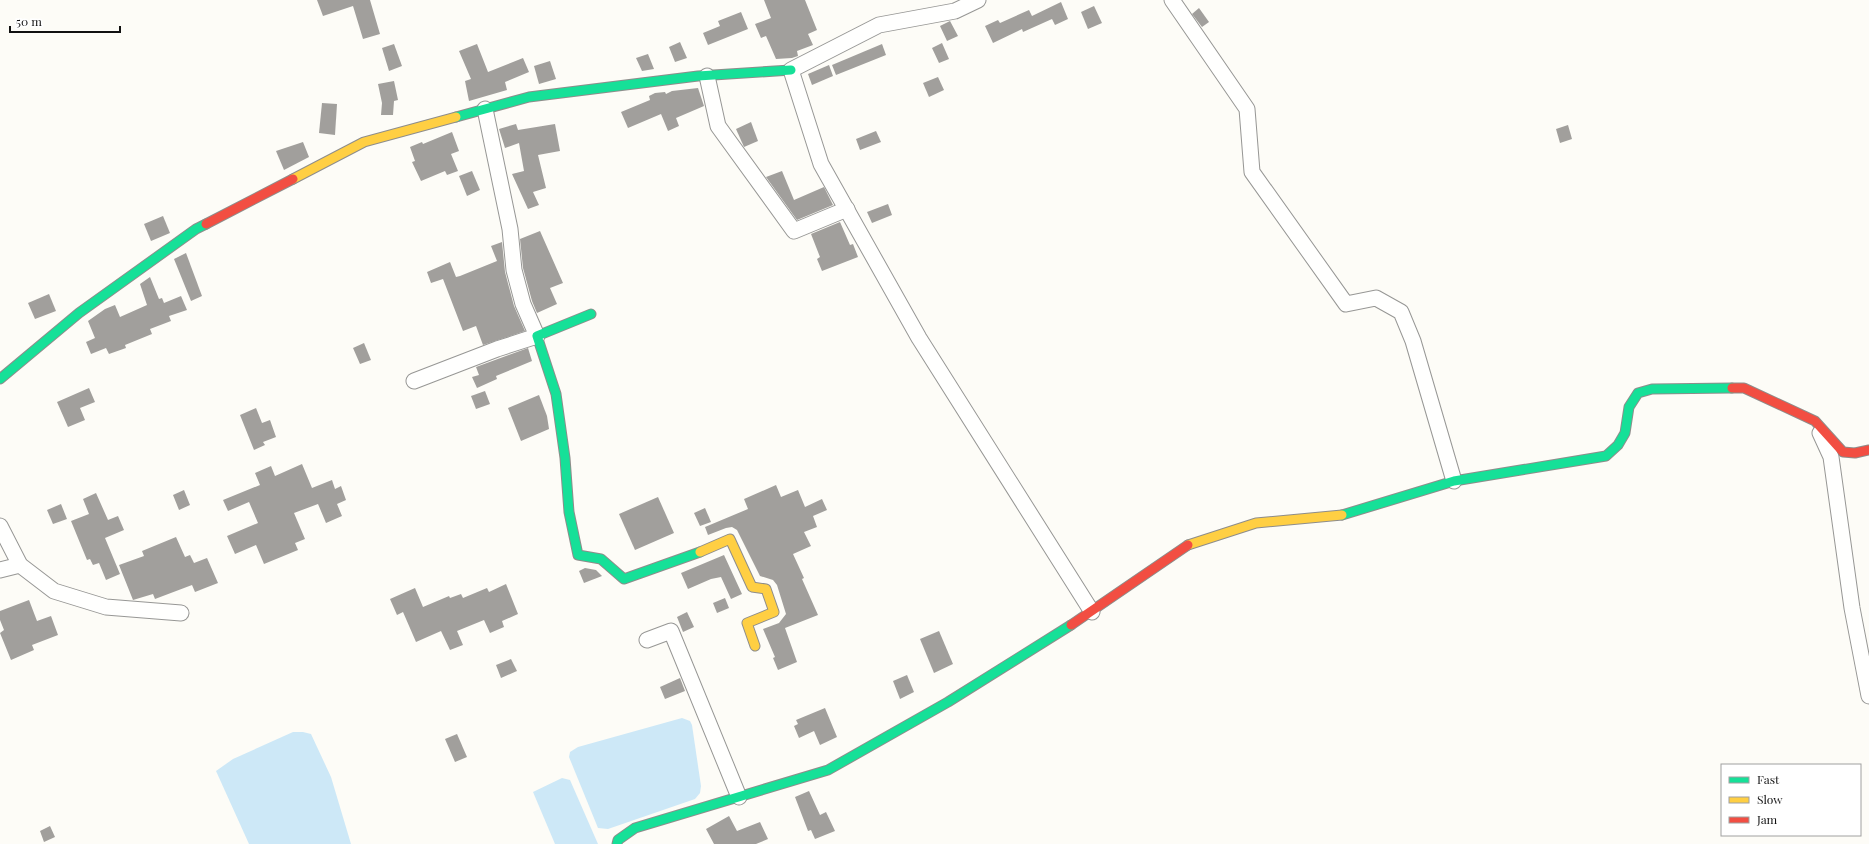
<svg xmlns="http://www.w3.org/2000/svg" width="1869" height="844" font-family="'Playfair Display',serif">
	<rect width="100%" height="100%" fill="#fdfcf7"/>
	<!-- water -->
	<g fill="#cde8f7">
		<polygon points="682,718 690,721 692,725 701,786 700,793 695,799 608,829 598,828 569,757 570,752 578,747"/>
		<polygon points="293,732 303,732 311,734 331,777 351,844 249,844 216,771 233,759"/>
		<polygon points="562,778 570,780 598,844 555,844 533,792"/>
	</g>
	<!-- building -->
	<g fill="#a19f9c">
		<polygon points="317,0 370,0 380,34 363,39 353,6 323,16"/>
		<polygon points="764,0 805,0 817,30 808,34 813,45 797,51 798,56 792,58 776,59 766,36 761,38 755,24 771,18"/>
		<polygon points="1061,2 1068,19 1055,25 1052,19 1023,32 1022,29 993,43 985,26 998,20 1000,23 1029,10 1032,16"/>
		<polygon points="1094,6 1102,23 1088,29 1081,12"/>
		<polygon points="1199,8 1209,22 1202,27 1192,14"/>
		<polygon points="741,12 748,29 708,45 703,33 720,26 718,21"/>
		<polygon points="950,21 958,36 947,41 940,26"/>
		<polygon points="680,42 687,58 675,62 669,47"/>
		<polygon points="942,43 949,59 939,63 932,48"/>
		<polygon points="394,44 402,66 389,71 382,48"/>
		<polygon points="477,44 488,72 523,58 529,72 505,82 507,90 469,101 465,81 471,79 459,51"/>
		<polygon points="882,44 886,55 836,75 832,65"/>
		<polygon points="648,54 654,69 642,71 636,58"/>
		<polygon points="550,61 556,79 539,84 534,66"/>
		<polygon points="829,65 833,76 812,85 808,74"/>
		<polygon points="938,77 944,90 929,97 923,83"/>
		<polygon points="394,81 398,100 394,101 393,115 381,115 382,103 378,84"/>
		<polygon points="698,88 704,106 676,118 679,126 668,131 661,114 628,128 621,112 650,100 649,96 655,93 665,92 666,94 672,91"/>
		<polygon points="322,103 337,104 335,135 319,133"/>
		<polygon points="751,122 758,141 744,147 736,129"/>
		<polygon points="516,124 518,130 555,124 560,151 538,155 546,188 533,192 539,205 528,209 512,174 524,171 519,143 505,148 499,129"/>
		<polygon points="1568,125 1572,139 1560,143 1556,129"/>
		<polygon points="876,131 881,142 860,150 856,139"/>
		<polygon points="452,132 459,151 451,154 458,171 447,175 445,171 421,181 412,162 415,161 410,147 422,142 423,144"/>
		<polygon points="303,142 309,157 284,170 276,151"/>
		<polygon points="472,171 480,190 467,196 459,176"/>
		<polygon points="782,171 794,200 824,187 833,205 797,220 766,177"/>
		<polygon points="888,204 892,215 872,223 867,212"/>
		<polygon points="163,216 170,233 151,241 144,224"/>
		<polygon points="840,222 850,245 853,244 858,257 822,271 817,259 820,257 811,234"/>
		<polygon points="540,231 563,283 550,288 557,304 537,313 532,301 523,268 520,239"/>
		<polygon points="502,242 505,272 514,306 525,331 483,345 476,326 463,331 443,279 431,283 427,272 450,262 456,277 460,276 497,261 491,246"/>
		<polygon points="186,253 202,296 191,301 174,259"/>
		<polygon points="150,277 159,299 162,298 164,303 181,296 187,310 169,316 171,321 150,329 152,334 125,345 126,348 109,354 106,348 91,354 86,342 95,338 88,321 105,309 115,305 120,317 147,305 140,284"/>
		<polygon points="49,294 56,311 35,319 28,303"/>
		<polygon points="364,343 371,360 360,364 353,348"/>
		<polygon points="528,348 532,361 496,376 497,379 477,388 472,377 479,375 476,367"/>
		<polygon points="89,388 95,402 80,408 85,420 68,427 57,402"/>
		<polygon points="485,391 490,404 476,409 471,396"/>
		<polygon points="539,395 547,416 549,429 521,441 508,408"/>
		<polygon points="256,408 262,423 270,420 276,437 263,442 265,445 254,450 240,415"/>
		<polygon points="302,464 312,488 332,480 335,489 341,486 346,500 337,504 342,516 326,523 318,504 294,513 305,539 295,543 298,550 264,564 256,545 235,554 227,536 258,523 249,502 228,511 223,500 260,485 255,473 271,466 275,476"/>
		<polygon points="776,485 781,497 798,490 805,507 822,499 827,510 813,516 817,527 804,532 811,546 793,554 804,578 802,579 818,615 785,628 797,662 778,670 773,658 775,657 763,629 779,623 786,614 777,585 773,580 760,576 737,530 732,527 726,528 708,535 705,527 748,509 744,499"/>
		<polygon points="184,490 190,505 179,510 173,495"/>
		<polygon points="96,493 108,520 118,516 124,530 105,538 120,574 106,580 99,563 93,565 90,559 87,560 71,521 89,514 83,499"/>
		<polygon points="658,497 674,533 635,550 619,514"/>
		<polygon points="61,504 67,519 53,524 47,510"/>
		<polygon points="705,508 711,522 700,526 694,513"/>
		<polygon points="176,537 185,557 190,555 194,563 207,558 218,583 195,592 192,585 155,599 153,594 133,600 119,565 144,556 142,551"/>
		<polygon points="724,555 742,594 731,599 721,577 711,579 688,589 681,573"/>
		<polygon points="585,568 596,570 602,576 584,583 579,571"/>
		<polygon points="506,584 518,614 502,621 504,627 490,633 484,620 457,631 463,645 450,650 441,631 416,642 403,612 397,615 390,599 415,588 423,607 449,596 450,598 461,594 463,598 487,588 489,592"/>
		<polygon points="725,598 729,608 717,613 713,603"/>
		<polygon points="29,600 37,621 51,616 58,635 32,645 34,650 11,660 0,633 4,630 0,620 0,611"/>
		<polygon points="687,612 694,627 683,632 677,617"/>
		<polygon points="939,631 953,664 934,673 920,639"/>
		<polygon points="511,659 517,671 501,678 496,665"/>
		<polygon points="907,675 914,692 900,699 893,681"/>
		<polygon points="680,678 685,691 665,699 660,687"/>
		<polygon points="825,708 837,737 820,745 814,731 799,738 794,726 798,724 796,720"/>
		<polygon points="457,734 467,757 455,762 445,739"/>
		<polygon points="809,791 820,815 826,812 835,831 815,839 811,830 808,831 795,797"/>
		<polygon points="729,816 737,831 760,822 768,839 756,844 714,844 706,829"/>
		<polygon points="50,826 55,837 44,842 40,831"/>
	</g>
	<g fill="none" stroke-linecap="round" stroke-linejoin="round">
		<!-- street casing -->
		<g stroke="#979795" stroke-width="17">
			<g id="street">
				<polyline points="978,0 955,11 879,25 791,70 821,164 919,338 1092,612"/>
				<polyline points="1172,0 1247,109 1252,172 1346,304 1376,298 1401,312 1413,341 1454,481"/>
				<polyline points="707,76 718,126 794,231 847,209"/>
				<polyline points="414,381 497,349 537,336 523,304 514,270 510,229 485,109"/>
				<polyline points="1820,433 1831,457 1852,608 1869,696"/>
				<polyline points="0,526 20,565 54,591 106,607 181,613"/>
				<polyline points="0,570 20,565"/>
				<polyline points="647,640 671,631 739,797"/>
			</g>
		</g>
		<!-- fast casing -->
		<g stroke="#8e8d8b" stroke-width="11">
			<g id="fast">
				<polyline points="456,117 529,97 698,76 791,70"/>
				<polyline points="591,314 537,336 556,394 565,458 569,512 578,555 601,559 624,579 700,552"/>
				<polyline points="0,379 79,313 196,229 206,224"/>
				<polyline points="1342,515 1454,481 1606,456 1618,445 1625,433 1629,407 1638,393 1652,389 1732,388"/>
				<polyline points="617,844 618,840 635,828 828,770 948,702 1071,625"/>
			</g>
		</g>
		<!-- slow casing -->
		<g stroke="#8e8d8b" stroke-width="11">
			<g id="slow">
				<polyline points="293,179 364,142 456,117"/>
				<polyline points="1188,545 1256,523 1342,515"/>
				<polyline points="700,552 730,539 752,587 766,589 774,612 747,623 755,646"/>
			</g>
		</g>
		<!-- jam casing -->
		<g stroke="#8e8d8b" stroke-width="11">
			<g id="jam">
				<polyline points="206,224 293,179"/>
				<polyline points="1732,388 1744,388 1815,421 1843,452 1855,453 1869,450"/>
				<polyline points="1071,625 1188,545"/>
			</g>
		</g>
		<!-- street -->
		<use href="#street" stroke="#fffffe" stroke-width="15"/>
		<!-- fast -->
		<use href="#fast" stroke="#16e098" stroke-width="9"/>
		<!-- slow -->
		<use href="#slow" stroke="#ffcf43" stroke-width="9"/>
		<!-- jam -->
		<use href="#jam" stroke="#f24e42" stroke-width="9"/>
	</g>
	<!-- legend -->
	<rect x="1721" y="764" width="140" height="72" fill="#ffffff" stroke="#a0a0a0"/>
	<rect x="1729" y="777" width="20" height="6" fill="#16e098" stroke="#a0a0a0"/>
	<text x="1757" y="784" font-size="12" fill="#111111">Fast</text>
	<rect x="1729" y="797" width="20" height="6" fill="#ffcf43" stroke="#a0a0a0"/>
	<text x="1757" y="804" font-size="12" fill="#111111">Slow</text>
	<rect x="1729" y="817" width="20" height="6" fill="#f24e42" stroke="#a0a0a0"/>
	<text x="1757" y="824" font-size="12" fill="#111111">Jam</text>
	<!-- scale -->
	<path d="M10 26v6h110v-6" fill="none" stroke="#111111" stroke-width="2"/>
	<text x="16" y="26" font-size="12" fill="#111111" stroke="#ffffff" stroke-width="3" paint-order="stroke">50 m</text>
</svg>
